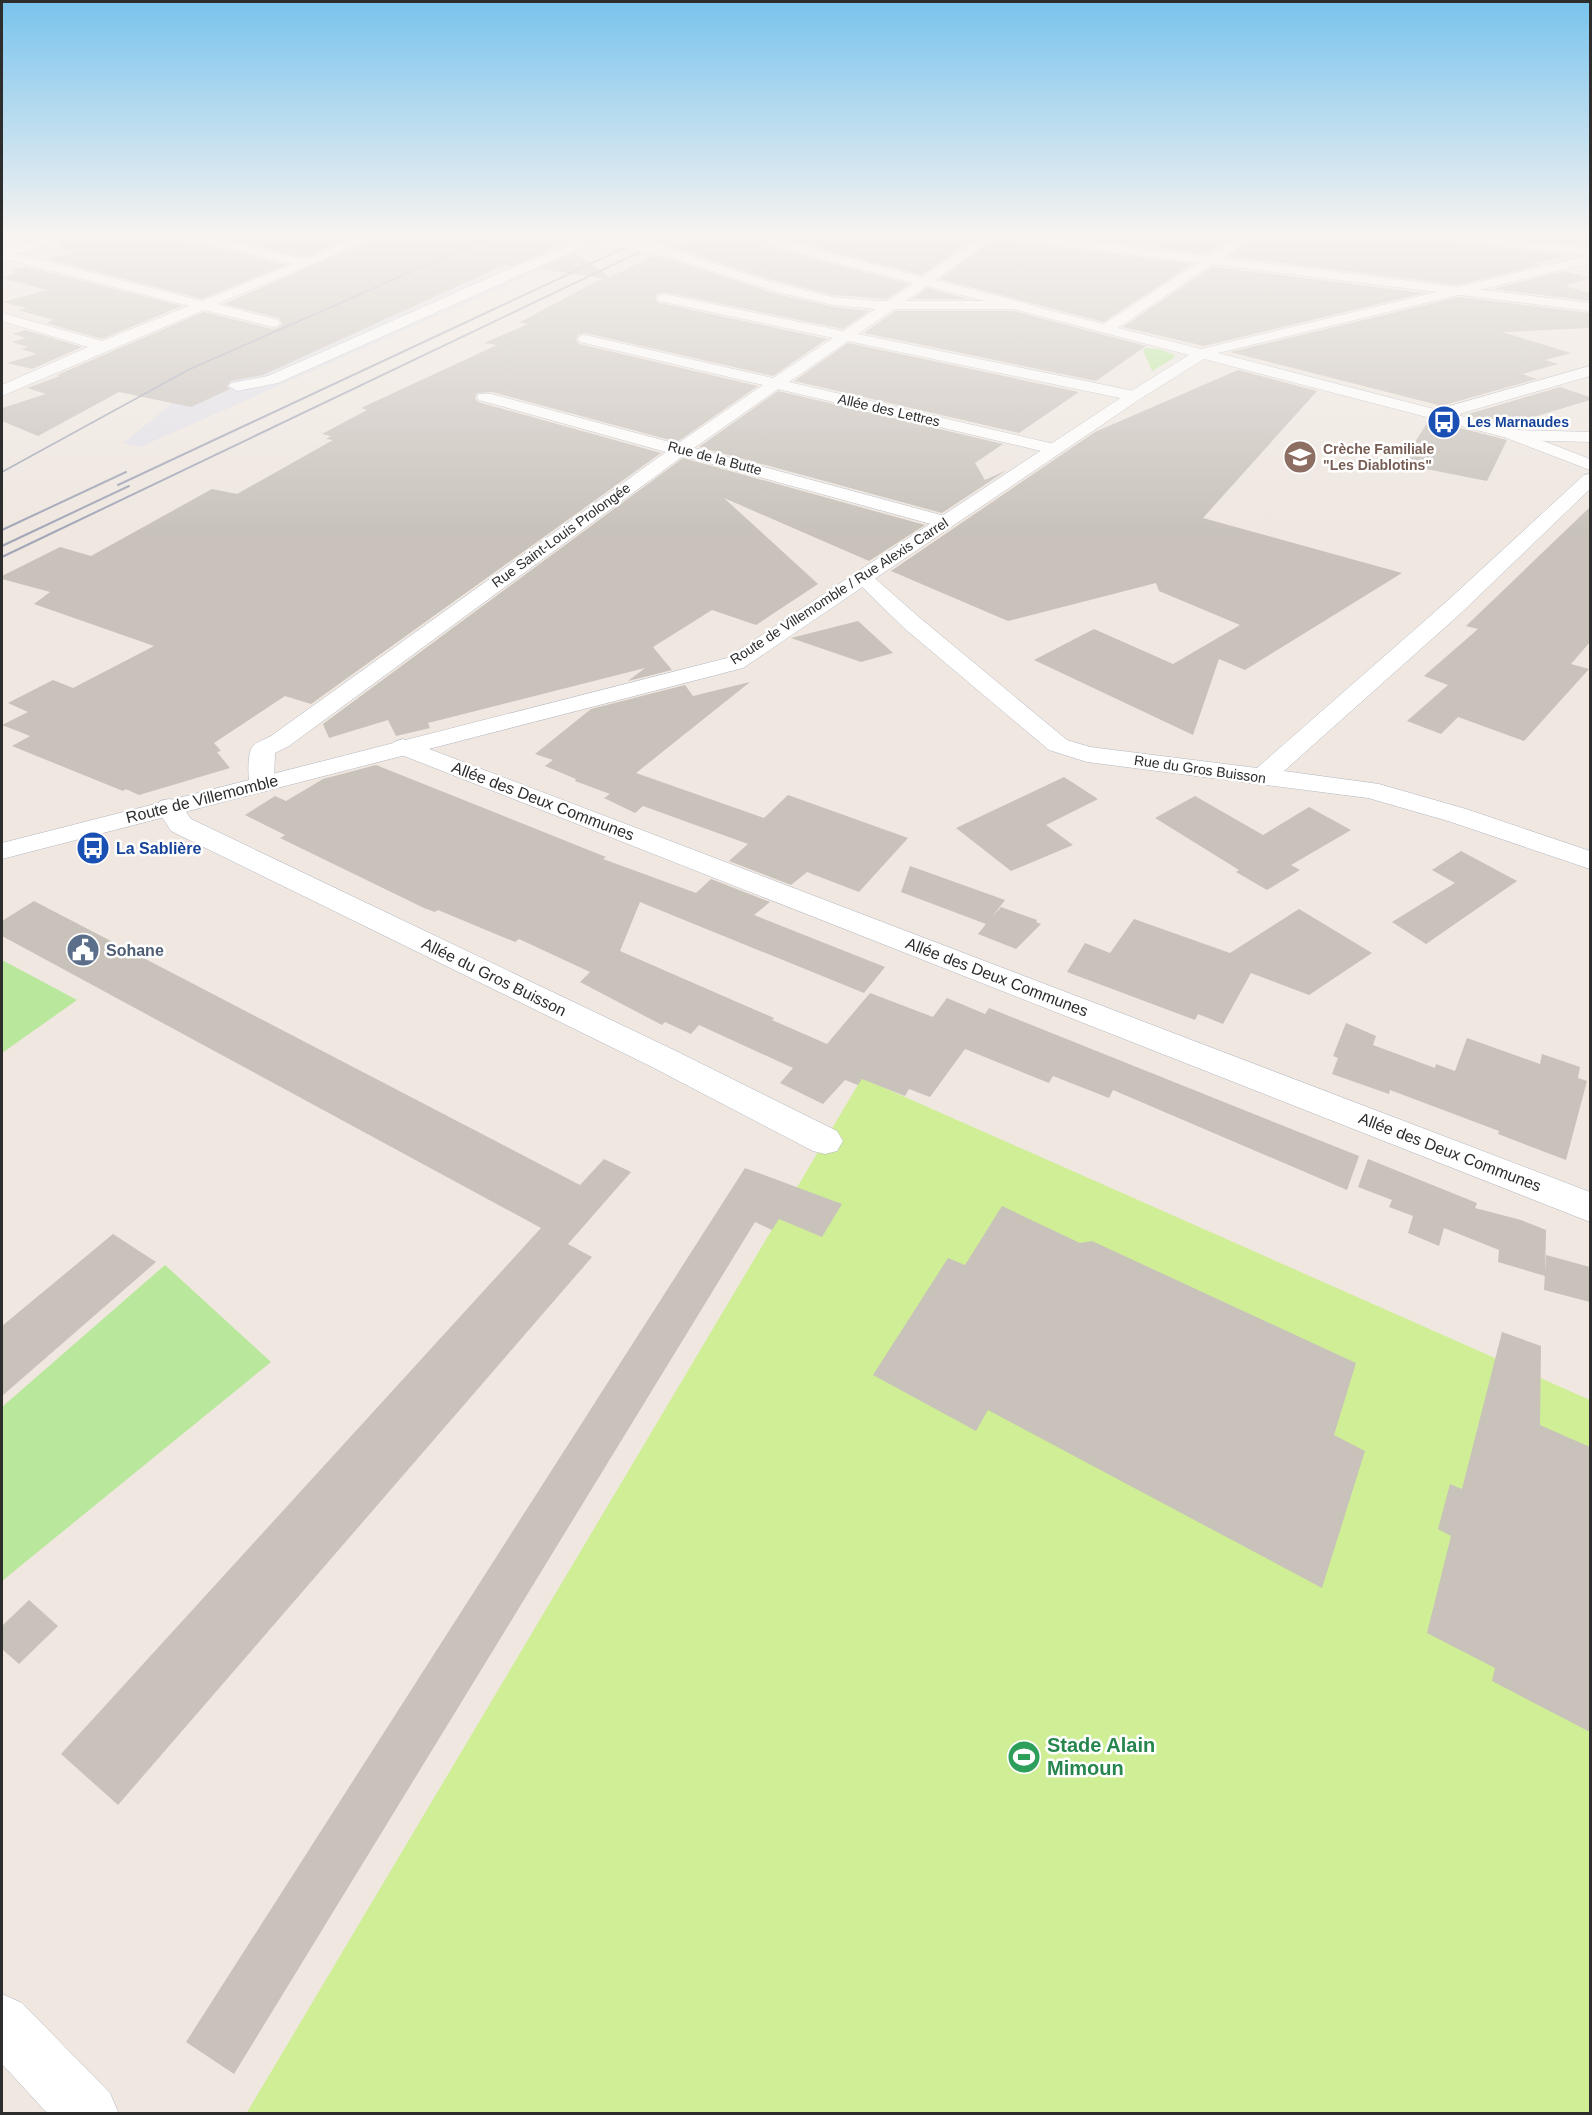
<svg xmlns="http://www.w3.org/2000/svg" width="1592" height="2115" font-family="Arial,sans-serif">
	<rect width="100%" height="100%" fill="#efe7e0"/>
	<!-- industrial -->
	<polygon fill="#e2e0e8" points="512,237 602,237 610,240 140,447 123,443 179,398"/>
	<!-- green -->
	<g fill="#b9e79b">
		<polygon points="1146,348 1159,349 1175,355 1174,358 1152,371 1143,350"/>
		<polygon points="2,960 77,1000 2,1053"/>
		<polygon points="165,1265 271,1362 2,1581 2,1407"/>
	</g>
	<!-- pitch -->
	<polygon fill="#cfee96" points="862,1078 1590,1400 1590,2113 246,2114"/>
	<!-- building -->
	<g fill="#c8c2bb">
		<polygon points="67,237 187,237 190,242 286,265 202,299 51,260 55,259 50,258 74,252 60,249 60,243"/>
		<polygon points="219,237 354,237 305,257"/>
		<polygon points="378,237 562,237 557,240 564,245 512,266 504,265 263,375 231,381 227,386 230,389 191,407 119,392 38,436 2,421 2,408 46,394 27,388 60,376 57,375 204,312 272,329 278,328 282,324 279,318 224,304"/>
		<polygon points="692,237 767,237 767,247 909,284 887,299 833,295 762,277 672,247"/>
		<polygon points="777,237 977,237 922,275"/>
		<polygon points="997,237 1015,237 1023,243 1192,264 1104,322 940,279"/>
		<polygon points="1070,237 1119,238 1234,237 1208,254"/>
		<polygon points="1254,237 1449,237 1457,243 1566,256 1534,263 1540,265 1458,285 1228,256"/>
		<polygon points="1508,237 1590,237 1590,246"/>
		<polygon points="575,253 610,277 652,257 662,257 776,294 833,307 869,311 843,329 664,292 657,294 655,299 659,303 827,339 773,376 585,333 578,335 576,340 579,344 758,386 677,442 492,392 477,393 475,398 478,402 661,453 311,704 285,696 214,743 221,751 217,752 230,768 139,795 126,789 123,791 12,746 30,736 2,725 28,712 8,703 53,680 73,688 154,646 34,604 50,592 2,579 2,576 60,547 91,556 212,489 237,494 333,440 326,439 331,436 322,434 367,410 361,408 497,345 484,343 528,324 520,322 603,278 538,269"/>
		<polygon points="26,267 182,306 102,339 46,323 53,320 18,310 27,308 3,302 47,290 2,278 18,272 11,270"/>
		<polygon points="1212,267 1424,293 1204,346 1123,327"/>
		<polygon points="1565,271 1590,278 1565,286 1590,293 1590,301 1493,289"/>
		<polygon points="927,288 967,299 913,299"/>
		<polygon points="1459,297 1590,313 1590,328 1502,332 1571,353 1545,360 1558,364 1522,374 1537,379 1437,407 1438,405 1230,352"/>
		<polygon points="895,311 1013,311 1146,346 1096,381 864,333"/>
		<polygon points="25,330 82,347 32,369 7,363 37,354 21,349 28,347 12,342 26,338 13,334"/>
		<polygon points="848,343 1079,392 1019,433 794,381"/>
		<polygon points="1238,370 1317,391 1203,518 1402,573 1245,670 1219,659 1193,735 1034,660 1094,629 1173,664 1240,625 1159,591 1156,583 1008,621 891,571 1095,432"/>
		<polygon points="1560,387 1590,397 1590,400 1517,422 1514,427 1465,415"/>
		<polygon points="778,391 1003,444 975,463 985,480 1007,470 942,513 699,447"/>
		<polygon points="1429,420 1507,440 1487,481 1401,464"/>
		<polygon points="683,458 925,525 869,561 724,498 818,584 756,625 712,610 653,647 672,670 628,681 645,668 428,723 430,728 396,736 388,720 329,738 323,724"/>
		<polygon points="1590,507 1590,642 1571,664 1589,669 1524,741 1458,717 1441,734 1407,721 1448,685 1424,676 1478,629 1466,626"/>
		<polygon points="858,621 893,653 861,662 791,638"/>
		<polygon points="750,682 636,773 764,818 788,795 908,838 859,892 807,872 791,885 729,861 748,844 643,806 635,813 604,798 610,794 575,781 576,779 545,766 553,760 535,754 591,709 685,685 693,696"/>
		<polygon points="376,765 606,857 603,859 696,893 711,879 770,902 754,915 885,967 864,993 640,902 620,951 774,1018 772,1020 827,1044 870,993 933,1017 947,998 985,1014 989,1008 1359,1156 1347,1190 1113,1090 1109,1098 1053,1076 1049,1083 965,1049 930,1097 909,1089 905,1096 862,1079 858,1085 845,1080 823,1104 780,1083 793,1068 699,1025 691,1034 665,1022 662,1025 580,982 590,972 519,939 515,942 438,910 435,912 424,908 280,838 285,835 245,815 275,796 286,801 323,779"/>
		<polygon points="1064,777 1098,799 1046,825 1073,845 1011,871 956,828"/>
		<polygon points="1195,796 1263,835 1309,807 1351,830 1291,865 1300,870 1267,890 1236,872 1239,870 1155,818"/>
		<polygon points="1461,851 1517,881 1426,944 1392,922 1455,883 1432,870"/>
		<polygon points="910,866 1005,900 992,917 1001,907 1037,920 1036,922 1041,924 1016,949 978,934 986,924 901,892"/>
		<polygon points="34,901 580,1185 604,1159 631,1172 568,1244 592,1257 118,1805 61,1754 541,1228 2,936 2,921"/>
		<polygon points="1299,909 1372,953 1309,995 1251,973 1223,1024 1198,1014 1195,1020 1067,972 1085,943 1110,953 1134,919 1230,953"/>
		<polygon points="1346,1023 1376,1036 1373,1045 1435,1068 1436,1064 1455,1071 1467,1038 1540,1064 1542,1054 1580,1067 1578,1078 1587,1081 1566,1160 1498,1134 1499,1131 1390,1090 1389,1094 1332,1074 1338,1058 1333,1056"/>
		<polygon points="1368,1159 1477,1203 1475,1208 1521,1220 1546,1230 1545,1276 1498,1262 1499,1250 1444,1228 1439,1246 1408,1233 1413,1216 1389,1207 1392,1200 1358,1187"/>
		<polygon points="745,1168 842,1204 822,1237 779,1219 772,1230 755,1222 234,2074 186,2042"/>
		<polygon points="1002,1206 1080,1243 1092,1241 1356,1363 1334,1435 1365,1451 1322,1588 988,1410 976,1431 873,1375 948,1258 965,1265"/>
		<polygon points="113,1234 156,1262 2,1396 2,1326"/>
		<polygon points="1546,1255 1590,1267 1590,1302 1544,1290"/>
		<polygon points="1502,1332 1541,1346 1540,1425 1590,1447 1590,1732 1492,1681 1495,1668 1427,1633 1451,1536 1438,1529 1450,1484 1462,1489"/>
		<polygon points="29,1600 58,1626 19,1664 2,1649 2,1626"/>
	</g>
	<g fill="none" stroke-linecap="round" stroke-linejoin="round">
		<!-- minor casing -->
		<g stroke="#b3b7c1" stroke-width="1">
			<g id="minor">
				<polygon points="189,237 210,237 305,259 360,237 376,237 217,304 278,320 280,323 278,326 273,327 204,310 2,396 2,385 88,347 2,321 2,313 102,341 189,306 2,258 2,250 202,301 293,264 191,240"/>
				<polygon points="564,237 579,237 587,245 278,383 237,391 229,386 231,383 268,376 500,273 573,244"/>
				<path d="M981,237H995L935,280L1036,306L1038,309L1036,312L1031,313L927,286L858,334L1134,391L1142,396L1140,399L1134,401L848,341L789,382L1054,444L1060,445L1063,449L1060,453L1054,454L778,389L694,448L952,518L955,522L952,526H938L683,456L289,746L275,753L274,784L270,790L261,792L252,790C247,783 247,752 253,746C258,741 266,739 271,736L666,452L479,400L477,397L479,394H491L677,444L763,385L580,342L578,339L580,336L585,335L773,378L833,338L664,302L659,301L657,298L659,295L664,294L843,331L914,283L768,245V239L772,238L922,277Z"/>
				<polygon points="1017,237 1052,237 1590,303 1590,311 1023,241"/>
				<polygon points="1451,237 1488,237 1590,248 1590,256 1457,241"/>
				<polygon points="1590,366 1590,376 1438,420 1430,415 1432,411"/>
				<polygon points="1515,430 1590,459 1590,470 1509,439 1506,435 1509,431"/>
				<polygon points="1590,474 1590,489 1461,613 1284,771 1379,784 1466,809 1590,851 1590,869 1448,821 1368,798 1087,762 1049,750 904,628 852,577 855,573 862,571 869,573 920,618 1067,740 1090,747 1257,768 1445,603 1584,475"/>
				<polygon points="403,739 1590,1192 1590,1222 394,752 390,747 394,742"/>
				<polygon points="169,799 178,801 191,819 676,1051 837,1131 843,1141 837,1151 825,1154 813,1151 652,1067 171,831 156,807 160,801"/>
				<polygon points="2,1994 22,2003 110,2093 119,2114 48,2114 2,2064"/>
			</g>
		</g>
		<!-- tertiary casing -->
		<g stroke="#b3b7c1" stroke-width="1">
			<g id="tertiary">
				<polygon points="46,237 65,237 63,240 2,258 2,250"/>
				<polygon points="1238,237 1252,237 1118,328 1201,349 1590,255 1590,263 1218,353 1515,430 1590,432 1590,442 1515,440 1204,359 1140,399 743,668 2,859 2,843 727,658 1128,393 1189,355 1013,309 876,309 833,305 777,292 654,252 652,249 654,246 662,246 761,279 833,297 876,301 1013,301 1104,324"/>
			</g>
		</g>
		<!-- minor -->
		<use href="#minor" fill="#fff" fill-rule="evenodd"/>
		<!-- tertiary -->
		<use href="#tertiary" fill="#fff" fill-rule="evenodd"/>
		<!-- tram -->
		<polyline stroke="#a2a6b8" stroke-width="1.5" points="2,472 190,369 490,237"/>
		<!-- rail -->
		<g stroke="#a2a6b8" stroke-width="2">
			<polyline points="118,485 648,237"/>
			<polyline points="2,530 126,472"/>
			<polyline points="2,546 129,486"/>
			<polyline points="2,557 671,237"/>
		</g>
		<!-- tertiary-bridge casing -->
		<g stroke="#b3b7c1" stroke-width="14" stroke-linecap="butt">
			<polyline id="tertiary-bridge" points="620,238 658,249"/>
		</g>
		<!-- tertiary-bridge -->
		<use href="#tertiary-bridge" stroke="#fff" stroke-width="14"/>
	</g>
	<!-- sky -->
	<linearGradient id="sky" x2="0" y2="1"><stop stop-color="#78c3ed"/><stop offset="0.44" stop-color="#f8f4f1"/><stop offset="1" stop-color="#f8f4f1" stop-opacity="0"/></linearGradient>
	<rect width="1592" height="533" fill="url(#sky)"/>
	<!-- icons -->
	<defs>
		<g id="bus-disc" transform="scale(1.725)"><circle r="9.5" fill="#1a4fb4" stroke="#fff"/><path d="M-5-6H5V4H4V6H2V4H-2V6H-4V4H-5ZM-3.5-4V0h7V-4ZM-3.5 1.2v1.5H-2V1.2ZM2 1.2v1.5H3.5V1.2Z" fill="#fff"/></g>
		<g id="school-disc" transform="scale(1.725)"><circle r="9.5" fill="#8d6e63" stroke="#fff"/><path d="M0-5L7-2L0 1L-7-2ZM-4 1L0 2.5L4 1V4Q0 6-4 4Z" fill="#fff"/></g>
		<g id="civic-disc" transform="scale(1.725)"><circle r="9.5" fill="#5c6f8a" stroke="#fff"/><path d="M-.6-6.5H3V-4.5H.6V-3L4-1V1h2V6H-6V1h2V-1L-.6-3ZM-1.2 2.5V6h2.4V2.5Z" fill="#fff"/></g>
		<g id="stadium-disc" transform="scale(1.725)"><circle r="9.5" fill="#2e9e5b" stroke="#fff"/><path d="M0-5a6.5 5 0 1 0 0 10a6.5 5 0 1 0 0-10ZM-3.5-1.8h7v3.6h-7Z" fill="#fff"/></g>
	</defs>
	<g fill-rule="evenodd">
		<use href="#bus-disc" x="1444" y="422"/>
		<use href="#school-disc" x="1300" y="457"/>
		<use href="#bus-disc" x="93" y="848"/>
		<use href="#civic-disc" x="83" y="950"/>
		<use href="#stadium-disc" x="1024" y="1757"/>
	</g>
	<g text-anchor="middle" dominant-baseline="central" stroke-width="5" stroke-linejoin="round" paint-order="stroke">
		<!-- far-street labels -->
		<g font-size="14" fill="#2d2d2d" stroke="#fff">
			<text transform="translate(889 410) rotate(13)">Allée des Lettres</text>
			<text transform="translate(715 458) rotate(15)">Rue de la Butte</text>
			<text transform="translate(561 535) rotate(-36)">Rue Saint-Louis Prolongée</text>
			<text transform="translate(839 591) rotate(-33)">Route de Villemomble / Rue Alexis Carrel</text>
			<text transform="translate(1200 769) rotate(8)">Rue du Gros Buisson</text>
		</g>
		<!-- far-transit labels -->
		<g font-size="14" font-weight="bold" fill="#164399" stroke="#fff" text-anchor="start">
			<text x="1467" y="422">Les Marnaudes</text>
		</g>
		<!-- far-education labels -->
		<g font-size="14" font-weight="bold" fill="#785e54" stroke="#fff" text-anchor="start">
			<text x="1323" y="449">Crèche Familiale<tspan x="1323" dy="16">"Les Diablotins"</tspan></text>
		</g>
		<!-- street labels -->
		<g font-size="16" fill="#2d2d2d" stroke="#fff">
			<text transform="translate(202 799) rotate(-14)">Route de Villemomble</text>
			<text transform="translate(543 801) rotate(21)">Allée des Deux Communes</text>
			<text transform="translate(494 977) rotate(26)">Allée du Gros Buisson</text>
			<text transform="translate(997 977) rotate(21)">Allée des Deux Communes</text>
			<text transform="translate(1450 1152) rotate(21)">Allée des Deux Communes</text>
		</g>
		<!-- transit labels -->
		<g font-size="16" font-weight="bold" fill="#164399" stroke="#fff" text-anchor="start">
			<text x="116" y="848">La Sablière</text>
		</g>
		<!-- service labels -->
		<g font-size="16" font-weight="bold" fill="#4e5e75" stroke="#fff" text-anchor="start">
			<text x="106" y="950">Sohane</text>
		</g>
		<!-- near-leisure labels -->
		<g font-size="20" font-weight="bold" fill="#27864d" stroke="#fff" text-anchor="start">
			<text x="1047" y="1745">Stade Alain<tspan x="1047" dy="23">Mimoun</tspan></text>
		</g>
	</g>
	<!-- border -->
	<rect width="1592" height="2115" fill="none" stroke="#2d2d2d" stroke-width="6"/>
</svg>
